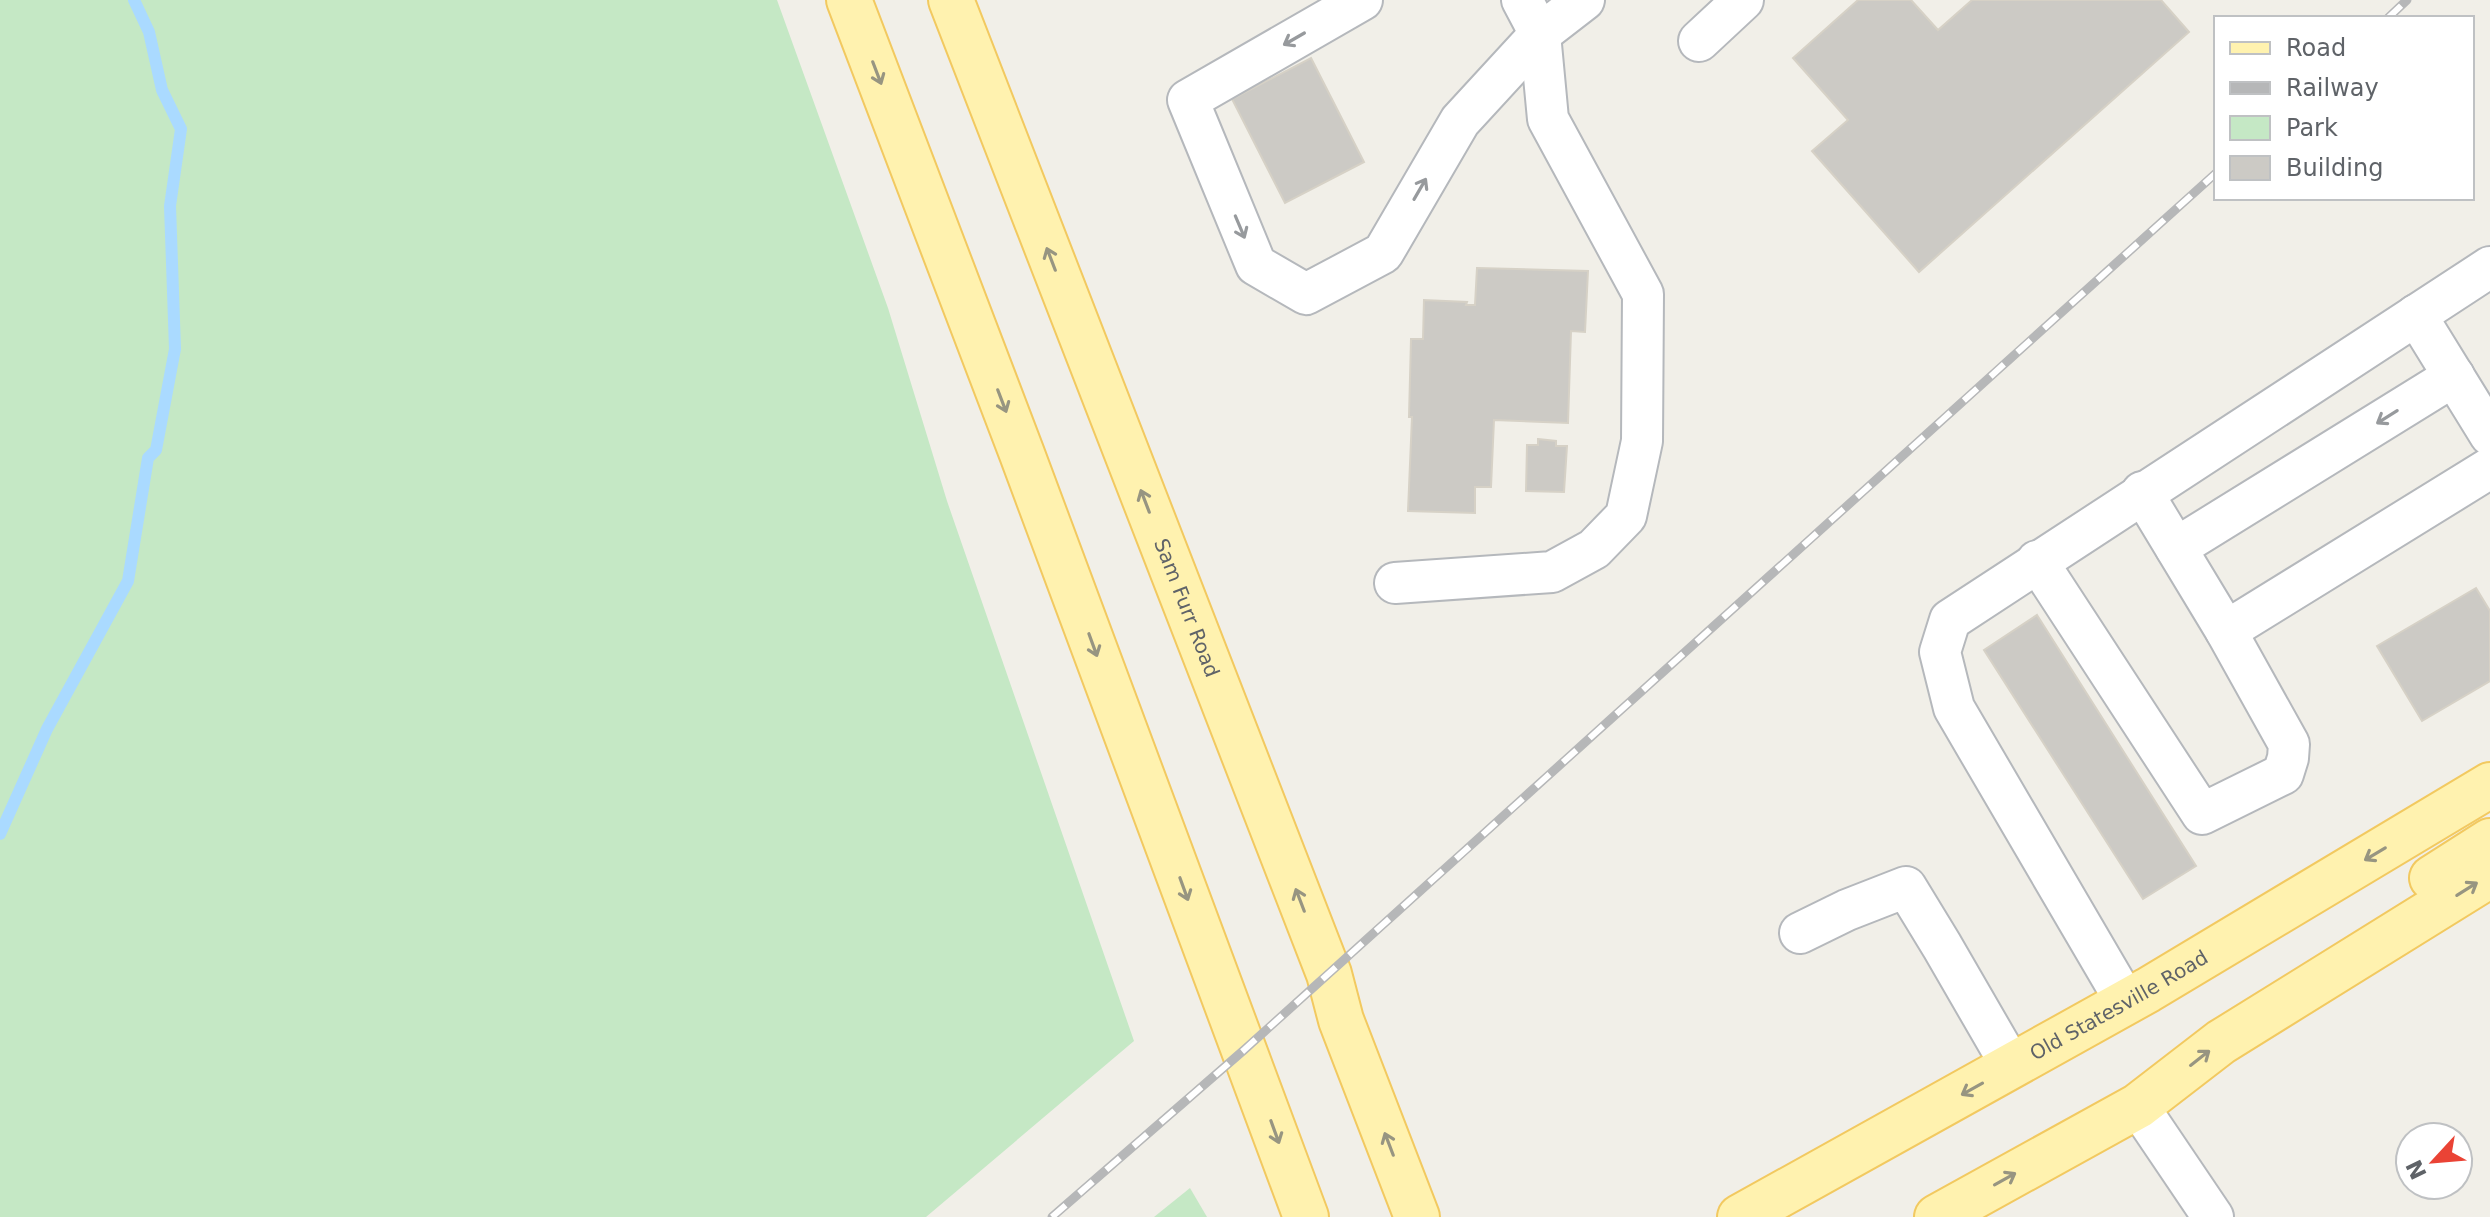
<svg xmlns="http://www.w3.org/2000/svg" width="2490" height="1217" font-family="'DejaVu Sans',sans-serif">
	<rect width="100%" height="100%" fill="#f1efe8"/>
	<!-- green -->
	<g fill="#c5e8c5">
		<polygon points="0,0 777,0 888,308 947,501 1134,1041 926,1217 0,1217"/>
		<polygon points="1190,1188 1207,1217 1154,1217"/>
	</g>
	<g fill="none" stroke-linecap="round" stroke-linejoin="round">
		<!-- stream -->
		<polyline stroke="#aadaff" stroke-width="12" points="0,834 47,729 128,581 148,458 156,450 175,349 170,206 181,129 162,90 149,32 134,0"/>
	</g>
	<!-- building -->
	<g fill="#cccac5" stroke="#d6d1c6" stroke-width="2">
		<polygon points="1858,0 1911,0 1938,30 1972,0 2161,0 2189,32 1919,272 1812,151 1848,120 1793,58"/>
		<polygon points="1311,58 1364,162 1285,203 1232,99"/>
		<polygon points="1477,268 1588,271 1585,332 1571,331 1568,423 1494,420 1491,487 1475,487 1475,513 1408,511 1412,417 1409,417 1411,339 1423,339 1424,300 1467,302 1466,305 1475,305"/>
		<polygon points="1538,439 1556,441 1556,446 1567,446 1564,492 1526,491 1527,445 1538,445"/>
		<polygon points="2476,588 2490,611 2490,681 2422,721 2377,646"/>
		<polygon points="2037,615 2196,866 2143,899 1984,650"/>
	</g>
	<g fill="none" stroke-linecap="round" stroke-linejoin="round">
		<!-- minor casing -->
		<g stroke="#b5b8bc" stroke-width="44">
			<g id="minor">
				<polyline points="1362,0 1188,100 1256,265 1306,294 1383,253 1460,121 1540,34 1584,0"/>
				<polyline points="1699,41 1743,0"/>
				<polyline points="2416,315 2490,435"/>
				<polyline points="2176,548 2454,376"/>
				<polyline points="2037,561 2202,814 2283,774 2288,758 2289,744 2226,631 2142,492"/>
				<polyline points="1395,583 1552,572 1594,549 1626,516 1642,441 1643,294 1548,119 1540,34 1522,0"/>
				<polyline points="2226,631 2490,468"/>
				<polyline points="1800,933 1847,910 1906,887 1942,946 2012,1067"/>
				<polyline points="2126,1002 1954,708 1940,652 1950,620 2490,267"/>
				<polyline points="2138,1106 2213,1217"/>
			</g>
		</g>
		<!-- major casing -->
		<g stroke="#f2c960" stroke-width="48">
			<g id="major">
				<polyline points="849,0 1022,454 1306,1217"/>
				<path id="s1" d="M951,0L1329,974L1341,1020L1417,1217"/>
				<polyline points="2432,878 2490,841"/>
				<path id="s2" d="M1740,1217L2148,990L2490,785"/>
				<polyline points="1937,1217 2138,1106 2221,1042 2490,875"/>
			</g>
		</g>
		<!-- minor -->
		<use href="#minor" stroke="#fff" stroke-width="40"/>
		<!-- major -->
		<use href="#major" stroke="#fff2af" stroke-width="44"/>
		<!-- rail casing -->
		<g stroke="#b6b7b8" stroke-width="9">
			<g id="rail">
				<polyline points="2388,18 2407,0"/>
				<polyline points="1052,1217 1244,1050 2216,173"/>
			</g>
		</g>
		<!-- rail -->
		<use href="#rail" stroke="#fff" stroke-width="6" stroke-dasharray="18" stroke-linecap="butt"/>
	</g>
	<!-- one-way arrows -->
	<defs><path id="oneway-shaft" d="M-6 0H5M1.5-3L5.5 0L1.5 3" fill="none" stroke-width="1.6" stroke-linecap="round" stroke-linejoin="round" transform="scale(2)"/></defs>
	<g stroke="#979a9d">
		<use href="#oneway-shaft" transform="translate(1294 39) rotate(150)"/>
		<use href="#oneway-shaft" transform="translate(1420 189) rotate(-60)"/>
		<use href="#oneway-shaft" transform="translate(1240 227) rotate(67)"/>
		<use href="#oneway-shaft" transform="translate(2387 417) rotate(148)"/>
	</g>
	<g stroke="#979581">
		<use href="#oneway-shaft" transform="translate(877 73) rotate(69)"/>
		<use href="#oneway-shaft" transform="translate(1051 259) rotate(-111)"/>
		<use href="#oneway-shaft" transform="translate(1002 401) rotate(69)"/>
		<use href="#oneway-shaft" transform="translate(1145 501) rotate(-111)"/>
		<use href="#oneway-shaft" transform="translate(1093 645) rotate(70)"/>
		<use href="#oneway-shaft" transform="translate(2375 854) rotate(149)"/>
		<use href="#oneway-shaft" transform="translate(1184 889) rotate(70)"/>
		<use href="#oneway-shaft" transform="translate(2467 889) rotate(-32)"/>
		<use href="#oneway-shaft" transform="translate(1300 900) rotate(-111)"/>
		<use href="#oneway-shaft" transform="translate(2200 1058) rotate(-38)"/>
		<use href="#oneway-shaft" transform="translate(1972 1089) rotate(151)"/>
		<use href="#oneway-shaft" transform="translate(1275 1132) rotate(70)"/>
		<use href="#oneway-shaft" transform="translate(1389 1144) rotate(-111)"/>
		<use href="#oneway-shaft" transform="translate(2005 1179) rotate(-29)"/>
	</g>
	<g text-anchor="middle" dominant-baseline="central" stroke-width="6" stroke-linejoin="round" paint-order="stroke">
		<!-- street labels -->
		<g font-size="20" fill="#5f6368" stroke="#fff">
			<text stroke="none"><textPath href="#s1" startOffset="652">Sam Furr Road</textPath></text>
			<text stroke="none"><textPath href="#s2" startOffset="434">Old Statesville Road</textPath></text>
		</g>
	</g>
	<!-- legend -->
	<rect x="2214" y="16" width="260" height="184" fill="#ffffff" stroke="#bfc1c3" stroke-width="2"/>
	<rect x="2230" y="42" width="40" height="12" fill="#fff2af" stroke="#bfc1c3" stroke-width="2"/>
	<text x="2286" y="56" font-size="24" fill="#5f6368">Road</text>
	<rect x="2230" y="82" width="40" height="12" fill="#b6b7b8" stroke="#bfc1c3" stroke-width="2"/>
	<text x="2286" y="96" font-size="24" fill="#5f6368">Railway</text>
	<rect x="2230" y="116" width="40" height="24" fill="#c5e8c5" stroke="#bfc1c3" stroke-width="2"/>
	<text x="2286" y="136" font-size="24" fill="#5f6368">Park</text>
	<rect x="2230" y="156" width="40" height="24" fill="#cccac5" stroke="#bfc1c3" stroke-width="2"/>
	<text x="2286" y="176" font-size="24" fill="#5f6368">Building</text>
	<!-- north arrow -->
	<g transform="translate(2434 1161) rotate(244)"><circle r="38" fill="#ffffff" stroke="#bfc1c3" stroke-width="2"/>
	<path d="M0-6L14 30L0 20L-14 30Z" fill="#ea4335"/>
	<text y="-12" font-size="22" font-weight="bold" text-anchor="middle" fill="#5f6368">N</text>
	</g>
</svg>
